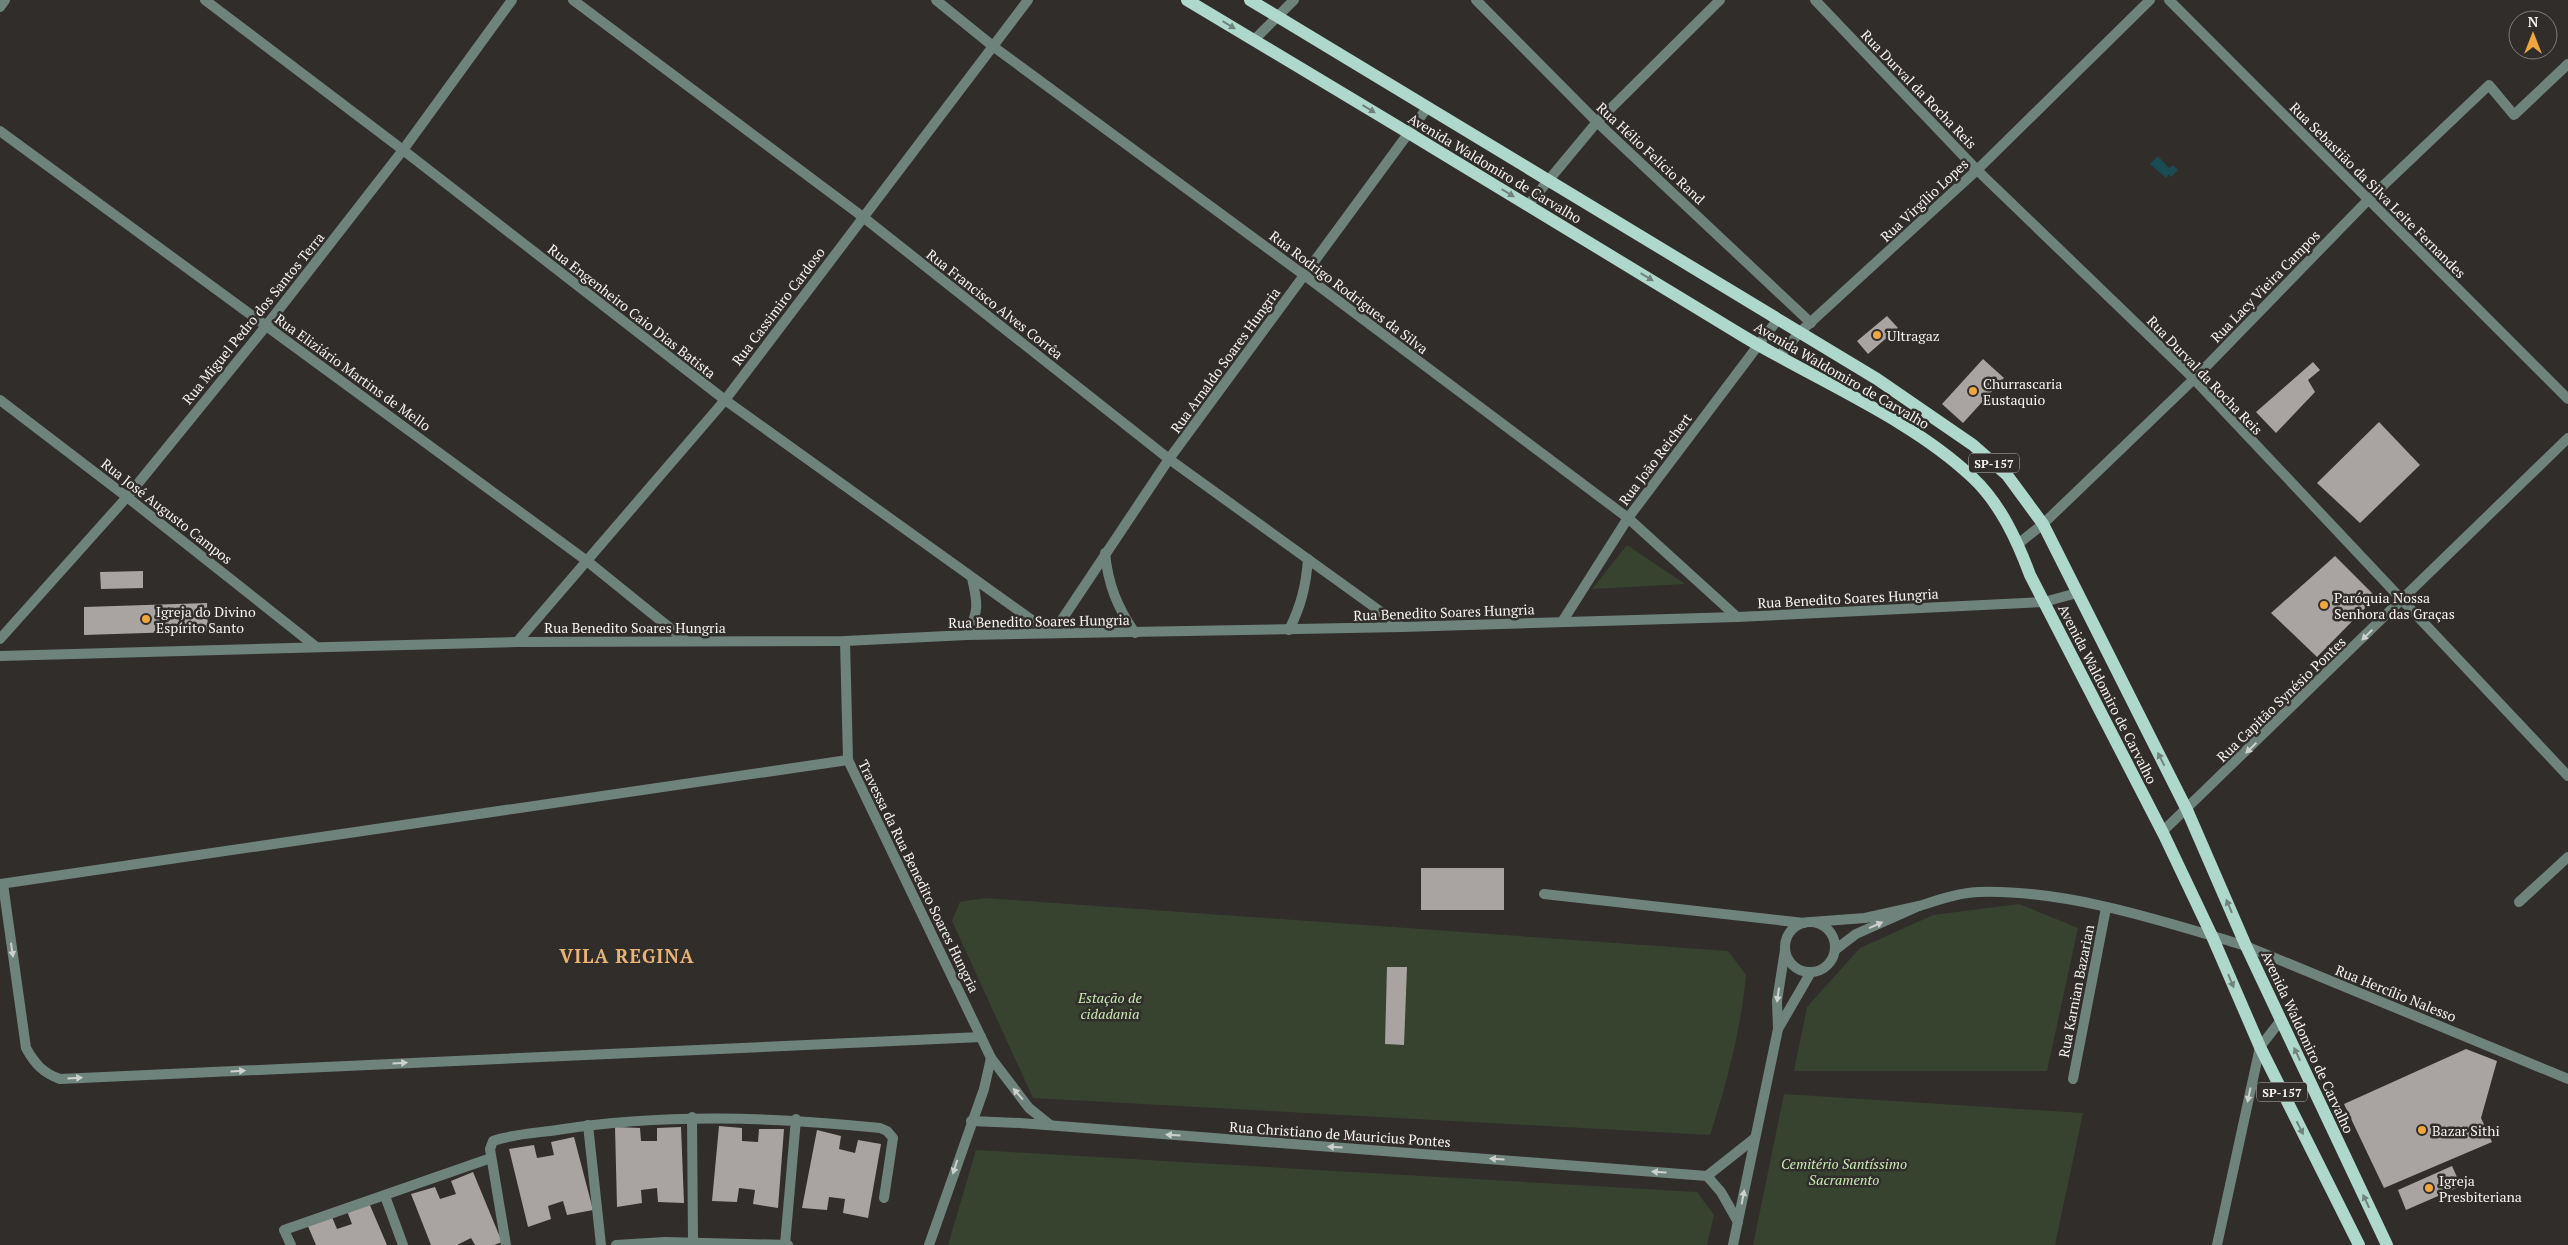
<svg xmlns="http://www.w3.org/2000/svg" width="2568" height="1245" font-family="'PT Serif',serif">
	<rect width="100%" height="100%" fill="#312d2b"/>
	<!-- green -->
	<g fill="#37432f">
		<polygon points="1627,545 1685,584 1592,589"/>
		<path d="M985,898L1728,951L1746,975C1741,1030 1727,1082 1710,1135L1033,1098L952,921L960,902Z"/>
		<polygon points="2019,904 2078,928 2047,1071 1794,1071 1807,1007 1860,948 1933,915"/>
		<polygon points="1784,1094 2083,1113 2055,1245 1753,1245"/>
		<polygon points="976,1150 1697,1192 1714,1215 1707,1245 948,1245"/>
	</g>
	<!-- water -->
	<polygon fill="#1a4b53" points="2158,156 2169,168 2173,165 2178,170 2171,177 2169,174 2166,178 2150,164"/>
	<!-- building -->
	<g fill="#a9a4a2">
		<polygon points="1887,316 1898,328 1868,354 1857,341"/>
		<polygon points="1983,359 2004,378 1963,423 1942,404"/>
		<polygon points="2313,362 2320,370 2308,380 2315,392 2276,433 2256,412"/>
		<polygon points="2379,422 2420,465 2360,523 2317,483"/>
		<polygon points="2335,556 2376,597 2317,657 2271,613"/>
		<polygon points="143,571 143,588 101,589 100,572"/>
		<polygon points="207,603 208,631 84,635 84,607"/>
		<rect x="1421" y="868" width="83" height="42"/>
		<polygon points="1387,967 1407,967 1404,1045 1385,1044"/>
		<polygon points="2466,1049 2497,1061 2481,1118 2492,1142 2384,1188 2344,1104"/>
		<polygon points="719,1126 742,1128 742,1141 758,1142 759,1129 784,1129 778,1208 753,1204 755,1190 739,1188 737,1202 712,1201"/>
		<polygon points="615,1127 640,1128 641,1141 657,1141 657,1128 681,1127 684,1203 658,1202 657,1188 641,1190 642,1203 617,1207"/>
		<polygon points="817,1130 841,1136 839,1149 855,1153 858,1140 881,1144 868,1218 843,1213 845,1199 829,1197 827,1210 802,1208"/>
		<polygon points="574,1137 593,1210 567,1215 563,1201 548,1206 551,1219 528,1227 509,1149 534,1145 537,1158 554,1155 551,1142"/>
		<polygon points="2452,1166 2461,1186 2406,1210 2398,1190"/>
		<polygon points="473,1172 502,1242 494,1245 475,1245 471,1238 457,1245 431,1245 411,1194 435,1187 440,1199 456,1194 451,1181"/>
		<polygon points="369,1203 387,1245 316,1245 307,1224 332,1217 337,1229 352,1224 347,1211"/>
	</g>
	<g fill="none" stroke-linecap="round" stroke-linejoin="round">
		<!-- street -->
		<g stroke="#6f837d" stroke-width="10">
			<polyline points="205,0 403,150 725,400 1050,633"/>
			<polyline points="573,0 863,217 1169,459 1402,627"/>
			<polyline points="936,0 994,47 1304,275 1628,518 1737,617"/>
			<polyline points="1476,0 1597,122 1811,323"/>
			<polyline points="1815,0 1977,170 2194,379 2568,776"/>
			<polyline points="2169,0 2568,399"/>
			<polyline points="0,7 5,0"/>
			<polyline points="1254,40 1294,0"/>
			<polyline points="0,131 587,561 686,641"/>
			<polyline points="1528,205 1597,122 1720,0"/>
			<polyline points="1779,356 1800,332 1977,170 2150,0"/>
			<polyline points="0,400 127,497 315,646"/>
			<polyline points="2018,544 2043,524 2194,379 2368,200 2489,85 2514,115 2568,64"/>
			<path d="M1105,553C1108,584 1117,607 1135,633"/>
			<polyline points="1562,622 1628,518 1778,319"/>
			<path d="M1289,630C1301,606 1306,586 1308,559"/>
			<polyline points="1053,633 1169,459 1427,108"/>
			<path d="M967,635C979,611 978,604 972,578"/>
			<polyline points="0,639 127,497 266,326 403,150 512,0"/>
			<polyline points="845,641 848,760 991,1058 1029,1108 1050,1125"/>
			<polyline points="517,642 725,400 1028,0"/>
			<polyline points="0,656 517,642 845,641 967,635 1402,627 1737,617 2044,602 2077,593"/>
			<polyline points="2162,832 2568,438"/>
			<polyline points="0,884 848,760"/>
			<path d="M3,884L26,1048C35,1064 43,1073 60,1079L981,1037"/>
			<polyline points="1544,894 1804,923"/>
			<polyline points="2519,902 2568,857"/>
			<path d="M1919,906C1938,900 1958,893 1978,892C2066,889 2163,921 2246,946L2568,1079"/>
			<polyline points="1811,922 1865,918 1919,906 1856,934 1835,950"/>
			<circle cx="1810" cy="947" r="25"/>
			<polyline points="1785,950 1777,1001 1778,1029 1811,972"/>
			<polyline points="2073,1079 2106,908"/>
			<polyline points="692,1117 693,1243"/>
			<polyline points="971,1121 1020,1123 1707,1176 1755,1138"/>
			<polyline points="588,1125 601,1245"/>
			<polyline points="1707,1176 1721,1192 1738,1222"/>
			<polyline points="385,1196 403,1245"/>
			<polyline points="785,1244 796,1119"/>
			<polyline points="291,1245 284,1230 491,1158"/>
			<path d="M506,1245L490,1149L493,1141C512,1134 536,1133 557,1130C664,1113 772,1117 880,1128L887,1131L893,1138L884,1198"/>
			<polyline points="616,1245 665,1242 788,1245"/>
			<polyline points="929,1245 984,1089 991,1058"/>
			<polyline points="1733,1245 1778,1029"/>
			<polyline points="2217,1245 2260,1047 2281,1020"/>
		</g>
		<!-- primary -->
		<g stroke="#afd8cd" stroke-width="12">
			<path d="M1187,0C1373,111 1558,223 1743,336C1816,380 1911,419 1972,477C2000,503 2017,540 2030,575L2164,835L2212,936L2260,1047L2359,1245"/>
			<polyline points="1250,0 1877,379 1973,445 2007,475 2043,524 2187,810 2246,946 2387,1245"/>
		</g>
	</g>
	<!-- one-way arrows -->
	<defs><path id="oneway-solid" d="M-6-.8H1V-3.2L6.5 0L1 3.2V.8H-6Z" transform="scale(1.25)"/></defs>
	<g fill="#70827c">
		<use href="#oneway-solid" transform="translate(1229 25) rotate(31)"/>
		<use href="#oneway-solid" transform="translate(1369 109) rotate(31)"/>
		<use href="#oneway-solid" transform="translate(1508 193) rotate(31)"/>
		<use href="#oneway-solid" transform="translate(1647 277) rotate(31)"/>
		<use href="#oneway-solid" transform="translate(2161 759) rotate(-117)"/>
		<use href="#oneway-solid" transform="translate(2229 906) rotate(-113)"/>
		<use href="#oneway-solid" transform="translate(2231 981) rotate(67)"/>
		<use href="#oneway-solid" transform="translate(2297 1054) rotate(-115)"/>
		<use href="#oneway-solid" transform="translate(2300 1128) rotate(63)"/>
		<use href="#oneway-solid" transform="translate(2366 1201) rotate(-115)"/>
	</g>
	<g fill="#cdd1ce">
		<use href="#oneway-solid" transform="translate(2367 635) rotate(136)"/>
		<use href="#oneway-solid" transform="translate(2251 748) rotate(136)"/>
		<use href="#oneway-solid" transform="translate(1876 925) rotate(-24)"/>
		<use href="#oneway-solid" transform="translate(12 950) rotate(82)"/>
		<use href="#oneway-solid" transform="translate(1778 995) rotate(98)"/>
		<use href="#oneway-solid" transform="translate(400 1063) rotate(-3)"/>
		<use href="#oneway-solid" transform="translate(238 1071) rotate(-3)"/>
		<use href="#oneway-solid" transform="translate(75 1078) rotate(-3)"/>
		<use href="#oneway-solid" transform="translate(1018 1094) rotate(-131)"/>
		<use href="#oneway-solid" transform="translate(2249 1095) rotate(102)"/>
		<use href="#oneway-solid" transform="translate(1173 1135) rotate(-176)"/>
		<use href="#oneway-solid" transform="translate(1335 1147) rotate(-176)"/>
		<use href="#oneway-solid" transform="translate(1497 1159) rotate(-176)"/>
		<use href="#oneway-solid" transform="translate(955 1167) rotate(108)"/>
		<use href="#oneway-solid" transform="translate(1659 1172) rotate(-176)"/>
		<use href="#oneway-solid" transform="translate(1743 1197) rotate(-79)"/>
	</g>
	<!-- markers -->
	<g fill="#f0a63f" stroke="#312d2b" stroke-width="2">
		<circle cx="1877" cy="335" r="5"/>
		<circle cx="1973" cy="391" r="5"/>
		<circle cx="2324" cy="605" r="5"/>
		<circle cx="146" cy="619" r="5"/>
		<circle cx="2422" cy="1130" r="5"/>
		<circle cx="2429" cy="1188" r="5"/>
	</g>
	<g text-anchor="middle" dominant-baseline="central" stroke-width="5" stroke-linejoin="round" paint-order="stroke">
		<!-- shield labels -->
		<g fill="#312d2b" stroke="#bab7b6" stroke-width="1">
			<rect x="1969" y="453.5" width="50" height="19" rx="4"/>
			<rect x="2257" y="1082.5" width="50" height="19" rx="4"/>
		</g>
		<g font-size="12" font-weight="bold" fill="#f5f2f1">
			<text x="1994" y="463">SP-157</text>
			<text x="2282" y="1092">SP-157</text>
		</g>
		<!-- street labels -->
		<g font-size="14" fill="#f5f2f1" stroke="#312d2b">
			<text transform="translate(1919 89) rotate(46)">Rua Durval da Rocha Reis</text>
			<text transform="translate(1651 153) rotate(43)">Rua Hélio Felício Rand</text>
			<text transform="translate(1495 168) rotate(31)">Avenida Waldomiro de Carvalho</text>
			<text transform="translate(2378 190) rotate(45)">Rua Sebastião da Silva Leite Fernandes</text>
			<text transform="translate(1924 200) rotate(-43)">Rua Virgílio Lopes</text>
			<text transform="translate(2265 286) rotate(-46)">Rua Lacy Vieira Campos</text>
			<text transform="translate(1349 292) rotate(37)">Rua Rodrigo Rodrigues da Silva</text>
			<text transform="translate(995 304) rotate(38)">Rua Francisco Alves Corrêa</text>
			<text transform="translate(778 306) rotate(-53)">Rua Cassimiro Cardoso</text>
			<text transform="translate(632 311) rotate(38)">Rua Engenheiro Caio Dias Batista</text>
			<text transform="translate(253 318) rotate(-51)">Rua Miguel Pedro dos Santos Terra</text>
			<text transform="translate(1225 360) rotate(-54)">Rua Arnaldo Soares Hungria</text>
			<text transform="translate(353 372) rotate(36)">Rua Eliziário Martins de Mello</text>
			<text transform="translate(1842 375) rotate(30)">Avenida Waldomiro de Carvalho</text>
			<text transform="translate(2205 375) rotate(46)">Rua Durval da Rocha Reis</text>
			<text transform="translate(1655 459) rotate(-53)">Rua João Reichert</text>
			<text transform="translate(167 511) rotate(38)">Rua José Augusto Campos</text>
			<text transform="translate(1848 598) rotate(-3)">Rua Benedito Soares Hungria</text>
			<text transform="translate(1444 612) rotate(-2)">Rua Benedito Soares Hungria</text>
			<text transform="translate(1039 621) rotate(-1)">Rua Benedito Soares Hungria</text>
			<text x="635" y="627">Rua Benedito Soares Hungria</text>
			<text transform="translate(2108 694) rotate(63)">Avenida Waldomiro de Carvalho</text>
			<text transform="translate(2281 699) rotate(-44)">Rua Capitão Synésio Pontes</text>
			<text transform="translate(919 876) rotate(64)">Travessa da Rua Benedito Soares Hungria</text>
			<text transform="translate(2076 991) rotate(-79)">Rua Karnian Bazarian</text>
			<text transform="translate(2396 993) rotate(22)">Rua Hercílio Nalesso</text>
			<text transform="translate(2308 1042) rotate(65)">Avenida Waldomiro de Carvalho</text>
			<text transform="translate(1340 1134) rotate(4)">Rua Christiano de Mauricius Pontes</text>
		</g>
		<!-- poi labels -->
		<g font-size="14" fill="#f5f2f1" stroke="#312d2b" text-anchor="start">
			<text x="1887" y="335">Ultragaz</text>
			<text x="1983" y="383">Churrascaria<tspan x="1983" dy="16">Eustaquio</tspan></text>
			<text x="2334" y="597">Paróquia Nossa<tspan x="2334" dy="16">Senhora das Graças</tspan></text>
			<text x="156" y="611">Igreja do Divino<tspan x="156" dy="16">Espírito Santo</tspan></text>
			<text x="2432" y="1130">Bazar Sithi</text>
			<text x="2439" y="1180">Igreja<tspan x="2439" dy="16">Presbiteriana</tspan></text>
		</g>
		<!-- park labels -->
		<g font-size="14" font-style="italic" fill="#c7eab1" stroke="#312d2b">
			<text x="1110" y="997">Estação de<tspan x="1110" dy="16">cidadania</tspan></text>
			<text x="1844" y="1163">Cemitério Santíssimo<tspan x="1844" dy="16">Sacramento</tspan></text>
		</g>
		<!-- district labels -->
		<g font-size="19" font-weight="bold" letter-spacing="1" fill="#e8b475" stroke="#312d2b">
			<text x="627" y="955">VILA REGINA</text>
		</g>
	</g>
	<!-- north arrow -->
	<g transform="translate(2533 35)"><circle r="24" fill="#312d2b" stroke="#7f7c7a"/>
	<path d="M0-4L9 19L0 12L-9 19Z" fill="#f0a63f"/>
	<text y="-8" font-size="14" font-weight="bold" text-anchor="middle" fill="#f5f2f1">N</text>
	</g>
</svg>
